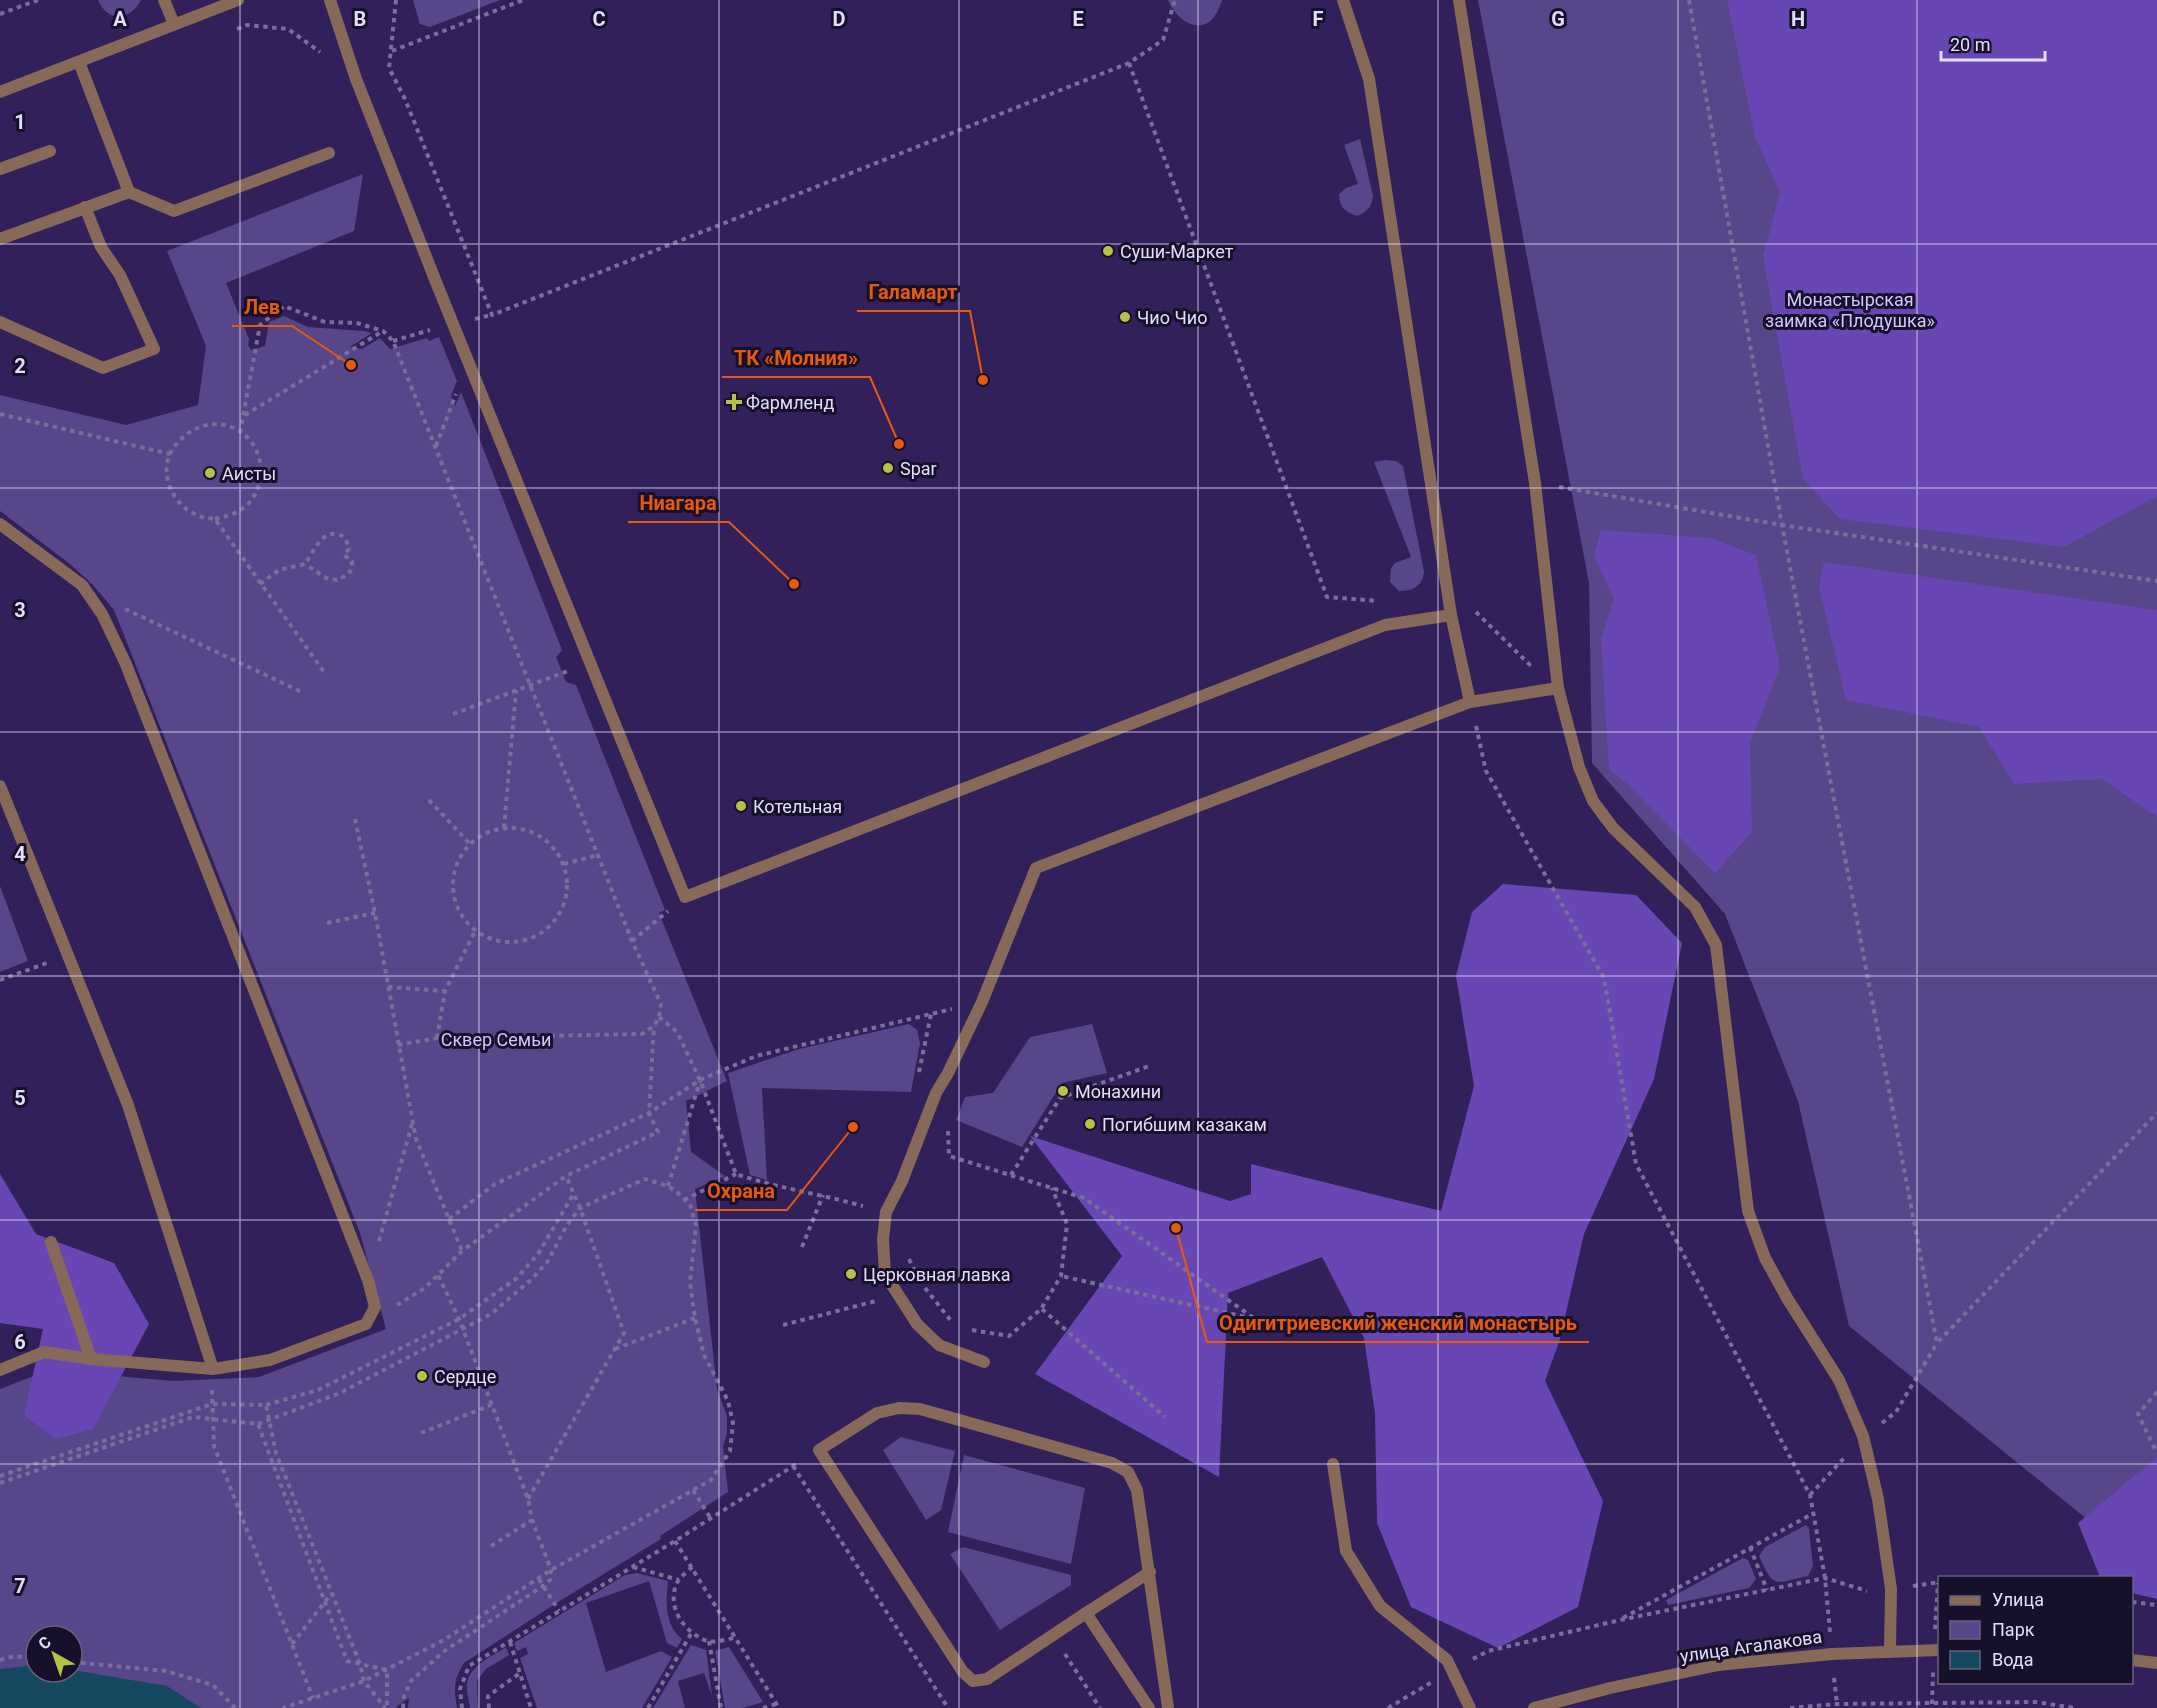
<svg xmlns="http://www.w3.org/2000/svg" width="2157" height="1708" font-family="Roboto,sans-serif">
	<rect width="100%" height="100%" fill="#312059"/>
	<!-- green -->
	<g fill="#574689" fill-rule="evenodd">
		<path d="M98,0H141C130,21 108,23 98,0Z"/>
		<polygon points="413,0 500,0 430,27 420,24"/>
		<path d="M1168,0H1222V1C1219,8 1216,17 1209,22C1192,33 1174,15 1168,0Z"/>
		<polygon points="1478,0 2157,0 2157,1576 1849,1326 1798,1101 1725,914 1592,763 1589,583"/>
		<path d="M1360,139L1373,196C1372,207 1367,212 1357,216C1344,211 1340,208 1339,194L1346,188L1358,184L1344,145Z"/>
		<path d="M363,174L354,231L226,283L249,339L248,345L251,350L265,346L269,322L284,316L308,327L364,331L372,333L350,347L362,349L380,338L390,349L427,338L429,341L439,337L457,381L451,396L455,406L461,392L562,650L556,657L566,682L576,685L665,910L659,913L727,1081L686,1101L691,1152L725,1176L695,1189L717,1389L727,1416V1434L723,1446L728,1492L660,1536L661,1539L558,1602L464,1663C453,1681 454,1687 457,1708H408L409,1698L397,1706V1708H0V1389L49,1370L173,1381L259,1377L386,1329L360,1233L114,610L93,585L70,564L0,511V395L126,425L198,405L206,346L167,251ZM36,1636H72V1672H36Z"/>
		<path d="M1386,460L1396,461L1403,466L1424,571C1423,586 1413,591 1399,591L1390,582L1391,568L1395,563L1411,557L1374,462Z"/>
		<polygon points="0,886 28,961 0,972"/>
		<polygon points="909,1024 917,1030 920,1043 911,1092 762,1088 767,1180 750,1175 728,1073 799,1049"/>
		<polygon points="1092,1024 1107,1073 1062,1083 1022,1147 956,1120 965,1097 993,1093 1030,1037"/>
		<polygon points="901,1437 955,1451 941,1510 926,1520 883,1450"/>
		<polygon points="964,1455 1085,1488 1071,1564 948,1532"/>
		<path d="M1806,1525L1809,1529L1813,1566L1808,1576C1775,1583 1774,1590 1759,1556L1765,1547Z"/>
		<polygon points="963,1547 1071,1575 1071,1585 1000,1630 950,1554"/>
		<polygon points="1743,1558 1748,1560 1756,1579 1749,1588 1668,1605 1666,1600"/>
		<path d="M637,1573L668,1581C666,1602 664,1624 682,1639L677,1648L667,1643L649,1581L586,1603L606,1672L661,1651L672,1657L642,1708H537L520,1658L528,1654L526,1647L517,1651L514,1643L625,1575Z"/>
		<polygon points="691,1645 706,1650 712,1696 704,1673 678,1681 685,1708 653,1708"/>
		<path d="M506,1647L509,1655L486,1669L477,1681L478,1708H470C469,1700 466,1691 467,1683C470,1665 493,1656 506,1647Z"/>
		<polygon points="729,1647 763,1702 743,1708 725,1708 715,1651"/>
	</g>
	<!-- forest -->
	<g fill="#6847b4">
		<polygon points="1727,0 2157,0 2157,496 2064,547 1840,519 1803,479 1763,257 1780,192 1755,137"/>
		<polygon points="1601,530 1710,538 1756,555 1780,667 1750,742 1752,832 1715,873 1625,782 1609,769 1601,639 1614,599 1594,556"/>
		<polygon points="1824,562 2157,610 2157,817 2102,779 2014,784 1979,727 1846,700 1819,587"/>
		<polygon points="1503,884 1636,895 1682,943 1654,1079 1584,1234 1560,1339 1545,1381 1603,1501 1578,1607 1498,1648 1411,1607 1377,1523 1375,1413 1364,1338 1322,1257 1228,1293 1219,1477 1035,1374 1122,1256 1030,1136 1230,1201 1251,1194 1251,1164 1441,1211 1474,1086 1456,976 1472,912"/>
		<polygon points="0,1174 36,1234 114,1263 149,1324 93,1429 55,1439 24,1415 43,1329 0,1323"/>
		<polygon points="2157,1457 2157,1599 2132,1593 2132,1578 2100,1577 2078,1523"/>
	</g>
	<!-- water -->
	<polygon fill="#164860" points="36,1665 36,1672 72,1672 72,1670 167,1686 201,1708 0,1708 0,1669"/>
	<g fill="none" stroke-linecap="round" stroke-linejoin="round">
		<!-- path -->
		<g stroke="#7a6e9b" stroke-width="4" stroke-dasharray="4.5 4.5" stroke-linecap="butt">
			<polyline points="396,0 389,68 405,99 492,315 1129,63 1163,40 1175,0"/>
			<polyline points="1689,0 1782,525 1937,1343 2157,1113"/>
			<polyline points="0,14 38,0"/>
			<polyline points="237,29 247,25 288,29 320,52"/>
			<polyline points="392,51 523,0"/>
			<polyline points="1129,63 1327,597 1378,601"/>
			<polyline points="475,319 491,315"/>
			<polyline points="393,341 430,330"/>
			<polyline points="0,414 170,454"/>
			<polyline points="245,415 383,331"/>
			<polyline points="240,433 260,325 284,306 325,322 357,323 383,331 393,341 632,941 661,1004 659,1017 654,1026 642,1034 437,1038 398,1045"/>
			<polyline points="436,446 456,394"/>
			<polyline points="1559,487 1782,525 2157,581"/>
			<path d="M215,519C227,516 239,513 248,504C265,486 265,454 247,437C222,414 189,424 172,450C158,473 173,506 197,515C202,518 209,518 215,519L324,672"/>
			<path d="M260,584L279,570L305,564C313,553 321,531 337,534C345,536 347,541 349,549L344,555L352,561V569L347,575L337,580L326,578L305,564"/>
			<polyline points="125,609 304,693"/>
			<polyline points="1476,612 1531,666"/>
			<polyline points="453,714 568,671"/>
			<polyline points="1476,726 1486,771 1604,978 1636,1164 1810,1495 1825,1578 1830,1632"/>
			<polyline points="429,800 470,844"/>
			<polyline points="355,819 375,913 416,1139 462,1251"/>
			<circle cx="510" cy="885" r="57"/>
			<polyline points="504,828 516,690"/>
			<polyline points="564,864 598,855"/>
			<polyline points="327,923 375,913"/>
			<polyline points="632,941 668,911"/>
			<polyline points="0,980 47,963"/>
			<polyline points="388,987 445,991"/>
			<path d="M659,1017L677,1032L700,1080L736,1174C777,1188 820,1194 863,1206"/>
			<polyline points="437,1038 445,991 475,931"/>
			<polyline points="919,1072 931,1014"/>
			<polyline points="948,1131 949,1156 1084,1198 1255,1319 1061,1276"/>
			<polyline points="1011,1175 1060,1098 1149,1066"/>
			<polyline points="668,1186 700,1081"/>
			<polyline points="684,1200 736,1174"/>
			<polyline points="449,1219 495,1184 649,1113 700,1080 756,1056 952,1009"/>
			<polyline points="379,1241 412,1124"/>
			<polyline points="802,1247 823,1195"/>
			<polyline points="909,1259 918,1277"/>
			<polyline points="925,1288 952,1322"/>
			<polyline points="397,1305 425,1288 462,1251 566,1176 658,1132 649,1113 654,1026"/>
			<polyline points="1042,1309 1165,1417"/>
			<polyline points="783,1325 876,1301"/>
			<polyline points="972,1330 1009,1336 1041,1309 1061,1276 1067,1224 1052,1188"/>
			<polyline points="615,1349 695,1318"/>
			<polyline points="212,1390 214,1446 313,1698"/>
			<polyline points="2157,1392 2138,1414 2157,1453"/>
			<polyline points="266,1405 318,1390 459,1319 517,1278 538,1254 574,1193"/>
			<polyline points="1882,1423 1896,1412 1937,1343"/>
			<polyline points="258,1424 340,1393 491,1314 532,1279 548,1261 567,1225 580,1208 645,1179 668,1186 678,1193 690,1205 696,1225 690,1283 695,1318 704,1355 728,1401 733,1423 730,1451 711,1480 551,1570 444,1640 364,1681 283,1708"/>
			<polyline points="421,1433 491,1405"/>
			<polyline points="793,1466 948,1708"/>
			<polyline points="0,1476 212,1404 266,1405 276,1453 360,1664 364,1681 385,1708"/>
			<polyline points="0,1483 193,1417 258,1424 347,1661 387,1670 387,1708"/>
			<polyline points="693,1490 711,1519"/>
			<polyline points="1810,1495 1844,1458"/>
			<polyline points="528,1499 624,1333 580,1208 566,1176"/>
			<polyline points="675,1541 779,1708"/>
			<polyline points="491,1546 532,1520"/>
			<polyline points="1750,1547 1767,1590"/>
			<polyline points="633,1567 679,1580"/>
			<path d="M692,1567C688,1571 681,1576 678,1581C665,1605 683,1632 707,1641C715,1643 727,1639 735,1638"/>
			<polyline points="539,1579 559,1611"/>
			<polyline points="1913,1586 1940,1582"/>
			<polyline points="2132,1602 2157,1605"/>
			<polyline points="1623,1618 1814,1513"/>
			<polyline points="1935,1629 1938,1583"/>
			<polyline points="709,1641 721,1708"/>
			<polyline points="510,1642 531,1708"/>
			<polyline points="292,1644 331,1594"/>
			<polyline points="1065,1654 1100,1708"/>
			<polyline points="1473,1659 1488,1651 1620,1620 1825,1578 1867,1591"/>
			<polyline points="0,1660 15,1656 36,1658"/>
			<polyline points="72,1662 166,1671 213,1685 235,1708"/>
			<polyline points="1834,1678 1837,1704"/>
			<polyline points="1932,1704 1933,1672"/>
			<polyline points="403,1708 404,1696 411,1681 443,1652 543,1586 550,1580 551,1570 532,1520 528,1499 459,1319 438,1275"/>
			<polyline points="462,1708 460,1689 469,1666 675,1541 798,1463"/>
			<polyline points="489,1708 488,1696 520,1673"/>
			<polyline points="648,1708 692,1632"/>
			<polyline points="763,1708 776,1704"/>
			<polyline points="1388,1708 1432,1682"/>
			<polyline points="1790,1708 1837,1704 2036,1702 2075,1708"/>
		</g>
		<!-- service -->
		<g stroke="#866958" stroke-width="12">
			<polyline points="164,0 174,24"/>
			<polyline points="330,0 356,79 436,282 685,897 1385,625 1451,615 1369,79 1343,0"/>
			<polyline points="79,62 129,192 174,211 329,153"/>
			<polyline points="0,169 50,151"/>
			<polyline points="0,239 129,192"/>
			<polyline points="0,322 103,368 154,349 120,275 101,247 85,207"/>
			<polyline points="0,524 82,585 102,614 125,662 368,1280 375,1307 366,1324 270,1360 213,1369 128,1105 0,786"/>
			<polyline points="1451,615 1470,702"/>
			<polyline points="51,1242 91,1359"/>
			<polyline points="984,1362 939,1345 917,1324 885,1274 883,1239 886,1212 902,1181 936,1093 948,1073 982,1002 1036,868 1470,702 1558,688"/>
			<polyline points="0,1370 44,1352 91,1359 213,1369"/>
			<polyline points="1333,1464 1346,1551 1380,1606 1447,1660 1470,1708"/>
			<polyline points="1086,1613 1150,1572"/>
			<polyline points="1149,1708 1086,1613 987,1679 973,1681 963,1672 819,1450 877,1413 899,1408 920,1409 1112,1463 1128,1472 1137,1490 1168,1708"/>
		</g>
		<!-- minor -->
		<g stroke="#866958" stroke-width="12">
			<polyline points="1459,0 1535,483 1558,688 1579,767 1593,801 1613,828 1695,907 1716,945 1748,1211 1765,1258 1787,1298 1839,1380 1863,1436 1878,1499 1891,1589 1890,1650"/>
			<polyline points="2132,1660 2157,1663"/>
			<polyline points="1534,1708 1610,1688 1718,1665 1832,1654 1940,1650"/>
		</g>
		<!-- tertiary -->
		<polyline stroke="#866958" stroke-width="12" points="0,92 238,0"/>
	</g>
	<!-- grid -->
	<path fill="none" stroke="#e2ddfa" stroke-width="1.5" stroke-opacity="0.55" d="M240,0V1708M479,0V1708M719,0V1708M959,0V1708M1198,0V1708M1438,0V1708M1678,0V1708M1917,0V1708M0,244H2157M0,488H2157M0,732H2157M0,976H2157M0,1220H2157M0,1464H2157"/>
	<!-- markers -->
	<g fill="#b8c147" stroke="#17102a" stroke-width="2">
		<circle cx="1108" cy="251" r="6"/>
		<circle cx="1125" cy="317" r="6"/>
		<path d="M731 393h6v6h6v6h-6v6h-6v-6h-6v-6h6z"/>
		<circle cx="888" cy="468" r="6"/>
		<circle cx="210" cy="473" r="6"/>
		<circle cx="741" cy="806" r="6"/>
		<circle cx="1063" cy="1091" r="6"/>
		<circle cx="1090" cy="1124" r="6"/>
		<circle cx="851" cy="1274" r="6"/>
		<circle cx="422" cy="1376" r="6"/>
	</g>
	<g text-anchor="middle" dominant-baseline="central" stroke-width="6" stroke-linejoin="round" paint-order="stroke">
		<!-- poi labels -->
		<g font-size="18" fill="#e2ddfa" stroke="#17102a" text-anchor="start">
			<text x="1120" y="251">Суши-Маркет</text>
			<text x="1137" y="317">Чио Чио</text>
			<text x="746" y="402">Фармленд</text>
			<text x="900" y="468">Spar</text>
			<text x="222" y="473">Аисты</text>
			<text x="753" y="806">Котельная</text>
			<text x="1075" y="1091">Монахини</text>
			<text x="1102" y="1124">Погибшим казакам</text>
			<text x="863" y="1274">Церковная лавка</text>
			<text x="434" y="1376">Сердце</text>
		</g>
		<!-- park labels -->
		<g font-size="18" fill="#d1c6ff" stroke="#17102a">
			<text x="1850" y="299">Монастырская<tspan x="1850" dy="21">заимка «Плодушка»</tspan></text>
			<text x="496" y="1039">Сквер Семьи</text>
		</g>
		<!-- street labels -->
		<g font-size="18" fill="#e2ddfa" stroke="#17102a">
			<text transform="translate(1751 1646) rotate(-8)">улица Агалакова</text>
		</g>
	</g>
	<g font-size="20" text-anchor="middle" font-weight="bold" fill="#e2ddfa" stroke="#17102a" stroke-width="6" stroke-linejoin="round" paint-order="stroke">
		<text x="120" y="26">A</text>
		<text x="360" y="26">B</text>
		<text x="599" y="26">C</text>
		<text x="839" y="26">D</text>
		<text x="1078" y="26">E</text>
		<text x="1318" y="26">F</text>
		<text x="1558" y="26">G</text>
		<text x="1798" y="26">H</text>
		<text x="20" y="129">1</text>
		<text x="20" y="373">2</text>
		<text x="20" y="617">3</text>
		<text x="20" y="861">4</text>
		<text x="20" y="1105">5</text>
		<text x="20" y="1349">6</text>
		<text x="20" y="1593">7</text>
	</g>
	<!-- callouts -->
	<path fill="none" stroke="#e8590c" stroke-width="2" d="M983 380L970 311H857M351 365L292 326H232M899 444L870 377H722M794 584L729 522H628M853 1127L787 1210H695M1176 1228L1207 1342H1589"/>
	<g fill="#e8590c" stroke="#17102a" stroke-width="2">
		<circle cx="983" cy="380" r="6"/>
		<circle cx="351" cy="365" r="6"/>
		<circle cx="899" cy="444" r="6"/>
		<circle cx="794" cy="584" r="6"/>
		<circle cx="853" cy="1127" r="6"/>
		<circle cx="1176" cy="1228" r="6"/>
	</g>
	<g font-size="20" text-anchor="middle" font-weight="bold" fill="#e8590c" stroke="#17102a" stroke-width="6" stroke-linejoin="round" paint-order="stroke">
		<text x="913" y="299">Галамарт</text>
		<text x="262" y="314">Лев</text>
		<text x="796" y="365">ТК «Молния»</text>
		<text x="678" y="510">Ниагара</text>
		<text x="741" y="1198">Охрана</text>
		<text x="1398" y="1330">Одигитриевский женский монастырь</text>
	</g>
	<!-- legend -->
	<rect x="1938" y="1576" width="195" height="108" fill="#17102a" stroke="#68627d" stroke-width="1.5"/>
	<rect x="1950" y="1596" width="30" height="9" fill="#866958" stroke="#68627d" stroke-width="1.5"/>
	<text x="1992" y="1606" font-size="18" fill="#e2ddfa">Улица</text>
	<rect x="1950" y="1621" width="30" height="18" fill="#574689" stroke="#68627d" stroke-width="1.5"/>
	<text x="1992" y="1636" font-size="18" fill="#e2ddfa">Парк</text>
	<rect x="1950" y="1651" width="30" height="18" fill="#164860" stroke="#68627d" stroke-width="1.5"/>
	<text x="1992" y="1666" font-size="18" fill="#e2ddfa">Вода</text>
	<!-- north arrow -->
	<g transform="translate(54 1654) rotate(320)"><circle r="28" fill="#17102a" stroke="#68627d" stroke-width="1.5"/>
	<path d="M0-4.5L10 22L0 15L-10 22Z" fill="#b8c147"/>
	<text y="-9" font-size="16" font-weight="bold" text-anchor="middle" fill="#e2ddfa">С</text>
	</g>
	<!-- scale -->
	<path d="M1941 51v9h104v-9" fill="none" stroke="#e2ddfa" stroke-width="3"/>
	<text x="1950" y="51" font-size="18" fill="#e2ddfa" stroke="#17102a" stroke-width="4.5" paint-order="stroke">20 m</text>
</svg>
